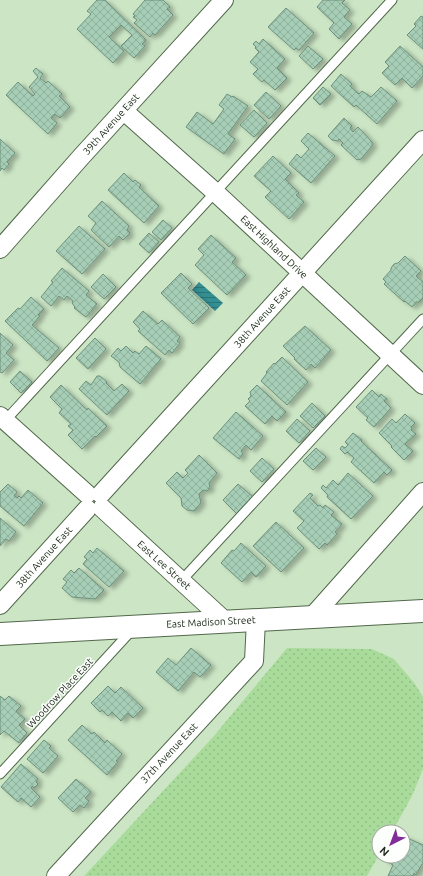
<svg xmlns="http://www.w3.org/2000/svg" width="423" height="876" font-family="Ubuntu,sans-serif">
	<defs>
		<pattern id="grass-dots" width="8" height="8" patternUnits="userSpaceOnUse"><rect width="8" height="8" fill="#a9dc9b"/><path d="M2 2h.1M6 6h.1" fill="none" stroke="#91bd85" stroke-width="1.8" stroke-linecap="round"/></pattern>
		<pattern id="water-rules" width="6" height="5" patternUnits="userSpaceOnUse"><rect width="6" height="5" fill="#348f93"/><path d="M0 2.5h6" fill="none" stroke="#2b7577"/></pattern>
		<pattern id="building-cross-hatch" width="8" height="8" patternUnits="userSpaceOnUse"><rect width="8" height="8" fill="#a6cdb6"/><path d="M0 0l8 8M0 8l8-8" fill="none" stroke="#8eb09c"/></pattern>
		<filter id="shadow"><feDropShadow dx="4.5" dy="2.5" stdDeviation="2" flood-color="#0004"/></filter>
	</defs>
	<rect width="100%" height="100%" fill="#cce6c5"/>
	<!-- grass -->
	<polygon fill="url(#grass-dots)" points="287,648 372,649 394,659 415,684 423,697 423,769 412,796 392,832 379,832 379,855 367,876 84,876 213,737"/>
	<!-- water -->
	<polygon fill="url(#water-rules)" points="199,282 223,303 215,311 192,290"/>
	<!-- building -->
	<g fill="url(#building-cross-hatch)" stroke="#6c907b" filter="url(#shadow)">
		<polygon points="97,0 105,0 146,40 142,44 145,46 134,58 121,46 132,35 121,25 109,37 124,51 113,63 77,29 91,14 87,11"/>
		<polygon points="145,0 163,0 170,7 167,9 173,15 155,35 153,33 150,37 134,23 137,20 133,17 135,16 133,14"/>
		<polygon points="323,0 345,0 342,3 350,10 344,17 352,24 339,39 329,29 334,23 317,7"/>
		<polygon points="286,8 314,33 299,50 296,48 294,50 268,27"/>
		<polygon points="421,16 423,17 423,49 407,35 416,26 414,24"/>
		<polygon points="263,39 285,59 277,68 287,78 275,90 264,80 262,82 253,74 258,69 250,62 259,52 255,48 256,47 253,44 256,41 259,44"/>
		<polygon points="308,46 323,59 313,69 299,56"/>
		<polygon points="400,46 423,67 423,76 412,88 402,78 395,85 382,73 389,66 385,62"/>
		<polygon points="36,68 43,74 40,78 46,83 48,81 62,94 59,96 70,107 60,118 55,114 51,118 57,123 48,134 6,95 18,82 33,96 35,94 29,87 38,77 33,71"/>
		<polygon points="341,74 352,84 350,86 359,94 362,91 371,97 381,87 397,101 377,124 356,105 354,107 331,86"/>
		<polygon points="323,87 331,94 320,105 313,98"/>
		<polygon points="266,92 281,106 269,119 254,105"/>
		<polygon points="227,94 232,97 233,96 248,106 228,134 235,139 224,154 186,127 197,112 213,124 224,109 219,105"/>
		<polygon points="254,110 267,123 254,137 240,125"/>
		<polygon points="344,118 352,126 350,128 353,132 358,127 372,142 372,146 361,159 357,160 341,145 343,143 339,139 338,141 332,140 328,136"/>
		<polygon points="308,133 335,156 311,183 289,164 297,154 301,158 309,149 301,141"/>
		<polygon points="0,139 15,153 7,162 9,164 4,170 2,168 0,171"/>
		<polygon points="273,156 291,173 285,179 299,193 296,195 304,202 289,219 265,197 271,191 254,176"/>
		<polygon points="124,173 133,182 135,180 141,185 139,187 159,206 144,223 108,190"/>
		<polygon points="102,201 129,226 127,230 130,233 123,240 119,236 109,247 91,230 96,223 88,216"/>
		<polygon points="163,220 172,228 161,240 152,232"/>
		<polygon points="79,226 105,249 82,274 56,251"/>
		<polygon points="149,233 159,242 149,253 139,244"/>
		<polygon points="211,235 236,258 232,262 246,275 227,295 195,265 204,255 198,249"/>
		<polygon points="405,256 421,271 416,276 423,282 423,298 419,302 416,302 412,307 405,301 404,302 384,284 386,282 383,279 391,270 391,268 394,264 398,263"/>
		<polygon points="62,268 89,291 86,295 97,304 86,317 74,308 75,307 72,303 73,301 67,296 64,300 59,296 51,306 41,297 53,282 51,281"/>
		<polygon points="181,273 192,284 188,288 209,308 193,324 161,293"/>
		<polygon points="103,274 116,287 104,299 91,287"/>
		<polygon points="31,297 44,309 38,315 40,316 32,325 59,348 47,361 5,321 18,308 20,309"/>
		<polygon points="143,311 158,324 162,320 180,337 177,341 180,343 172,353 169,350 165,355 138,331 140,329 133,322"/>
		<polygon points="305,326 331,350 315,368 311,364 306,370 294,359 295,358 283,346"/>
		<polygon points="0,333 13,345 6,353 14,360 2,373 0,372"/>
		<polygon points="95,338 106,349 88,369 76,358"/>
		<polygon points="126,346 133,353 135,351 139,354 146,346 161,359 140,384 120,367 119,362 111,356 118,348 121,351"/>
		<polygon points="282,357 308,382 287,405 261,381 267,373 266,372 274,363 275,364"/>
		<polygon points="20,371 32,382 21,393 10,382"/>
		<polygon points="97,376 100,376 107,382 106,383 114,391 122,384 129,391 107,415 79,389 86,381 91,385"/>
		<polygon points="61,385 87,410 88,408 107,426 96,437 95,436 82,449 68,435 73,430 68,426 71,424 59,413 62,409 50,397"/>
		<polygon points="257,385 286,412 277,421 272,416 265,424 245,406 250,401 248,399 251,396 250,392"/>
		<polygon points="372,390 379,397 381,394 387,399 384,401 391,408 374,427 366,420 368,418 356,407"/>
		<polygon points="312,403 325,416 313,428 300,416"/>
		<polygon points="236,412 263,436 251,450 246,445 241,451 243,454 239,459 213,438"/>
		<polygon points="405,414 415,423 411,427 412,429 411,430 416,434 405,444 413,451 404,460 391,447 392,446 379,433 392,419 396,423"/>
		<polygon points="297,419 310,431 299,443 286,431"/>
		<polygon points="353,433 362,440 361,441 392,470 387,475 384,472 374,483 351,462 354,458 347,452 345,454 340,449 342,446 345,448 348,445 345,442"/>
		<polygon points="316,448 326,457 313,470 303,461"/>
		<polygon points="199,455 217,473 209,483 210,488 207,491 203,490 199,494 201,503 194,511 187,510 182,506 181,498 166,483 177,472 183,478 188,473 185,470"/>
		<polygon points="262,458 274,469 262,482 250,471"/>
		<polygon points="348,473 373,496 351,519 327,497 328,495 321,488 323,485 326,488 333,480 338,485"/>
		<polygon points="8,484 17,492 14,496 17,498 19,496 21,498 28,490 43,503 24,526 0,506 0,492"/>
		<polygon points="238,484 253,497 237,514 223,500"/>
		<polygon points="310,493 313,495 310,498 318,506 320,505 323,508 325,505 334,512 331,515 342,524 335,532 337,534 327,545 325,543 319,549 297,528 304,521 293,511"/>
		<polygon points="0,518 16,532 9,541 6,539 0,546"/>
		<polygon points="276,522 304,548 281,572 253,546"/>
		<polygon points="241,543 266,566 256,577 251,572 242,582 221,563 232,550 234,551"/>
		<polygon points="97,548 124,571 109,587 83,564 87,559 84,557 90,550 93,553"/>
		<polygon points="79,568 104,590 95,599 72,597 62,588 67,582 63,579 71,570 74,573"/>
		<polygon points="191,648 211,665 200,677 194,672 178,691 156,672 168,658 176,665"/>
		<polygon points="108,686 115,693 121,687 143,708 133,718 128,713 121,721 112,712 108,716 102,710 100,712 91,703"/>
		<polygon points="0,696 5,700 9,696 21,706 16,711 25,719 19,725 27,733 19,743 4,731 0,735"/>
		<polygon points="82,725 92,734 94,732 105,743 107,740 122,754 116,761 118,762 107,775 68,740"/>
		<polygon points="44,740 51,746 49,748 58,756 43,773 27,759"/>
		<polygon points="21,764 38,779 36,782 38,784 34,788 32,786 31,788 40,797 31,807 21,798 18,802 1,787"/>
		<polygon points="76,779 91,792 85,798 89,801 84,808 80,805 73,812 58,798"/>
		<polygon points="403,836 423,845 423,864 422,864 416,875 414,873 413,876 388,876 393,865 383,859 384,856 403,856"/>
	</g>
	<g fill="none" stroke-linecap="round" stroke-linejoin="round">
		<!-- lane casing -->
		<g stroke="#51684b" stroke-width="11">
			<g id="lane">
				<polyline points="3,423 392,0"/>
				<polyline points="182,580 423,319"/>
				<polyline points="0,774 132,630"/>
			</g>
		</g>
		<!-- street casing -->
		<g stroke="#51684b" stroke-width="20">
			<g id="street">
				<polyline points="124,111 215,192 423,385"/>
				<polyline points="0,249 81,157 224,0"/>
				<polyline points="0,416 87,494"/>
				<polyline points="101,494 423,140"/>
				<polyline points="102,508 226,622"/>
				<polyline points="0,605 87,509"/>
				<polyline points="311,618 423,492"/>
				<polyline points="56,876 254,661 256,620"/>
			</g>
		</g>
		<!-- secondary casing -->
		<g stroke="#51684b" stroke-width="24">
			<polyline id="secondary" points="0,634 423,611"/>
		</g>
		<!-- lane -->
		<use href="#lane" stroke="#fff" stroke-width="9"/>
		<!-- street -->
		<use href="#street" stroke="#fff" stroke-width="18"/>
		<!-- secondary -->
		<use href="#secondary" stroke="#fff" stroke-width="22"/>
	</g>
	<g text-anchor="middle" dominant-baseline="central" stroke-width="3" stroke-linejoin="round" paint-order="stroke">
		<!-- street labels -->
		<g font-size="10" fill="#1e271b" stroke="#fcfffc">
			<text transform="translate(111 124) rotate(-48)">39th Avenue East</text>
			<text transform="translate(274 247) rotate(43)">East Highland Drive</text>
			<text transform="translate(262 317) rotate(-48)">38th Avenue East</text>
			<text transform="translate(44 557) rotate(-48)">38th Avenue East</text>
			<text transform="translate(164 565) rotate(42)">East Lee Street</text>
			<text transform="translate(211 622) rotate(-3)">East Madison Street</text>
			<text transform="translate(60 693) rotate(-47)">Woodrow Place East</text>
			<text transform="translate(169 753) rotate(-47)">37th Avenue East</text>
		</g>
	</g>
	<!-- north arrow -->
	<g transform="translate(391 844) rotate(222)"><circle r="19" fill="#fcfffc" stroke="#a3a9a2"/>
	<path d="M0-3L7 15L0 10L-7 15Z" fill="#832b98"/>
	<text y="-6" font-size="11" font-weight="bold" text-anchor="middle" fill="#1e271b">N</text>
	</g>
</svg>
